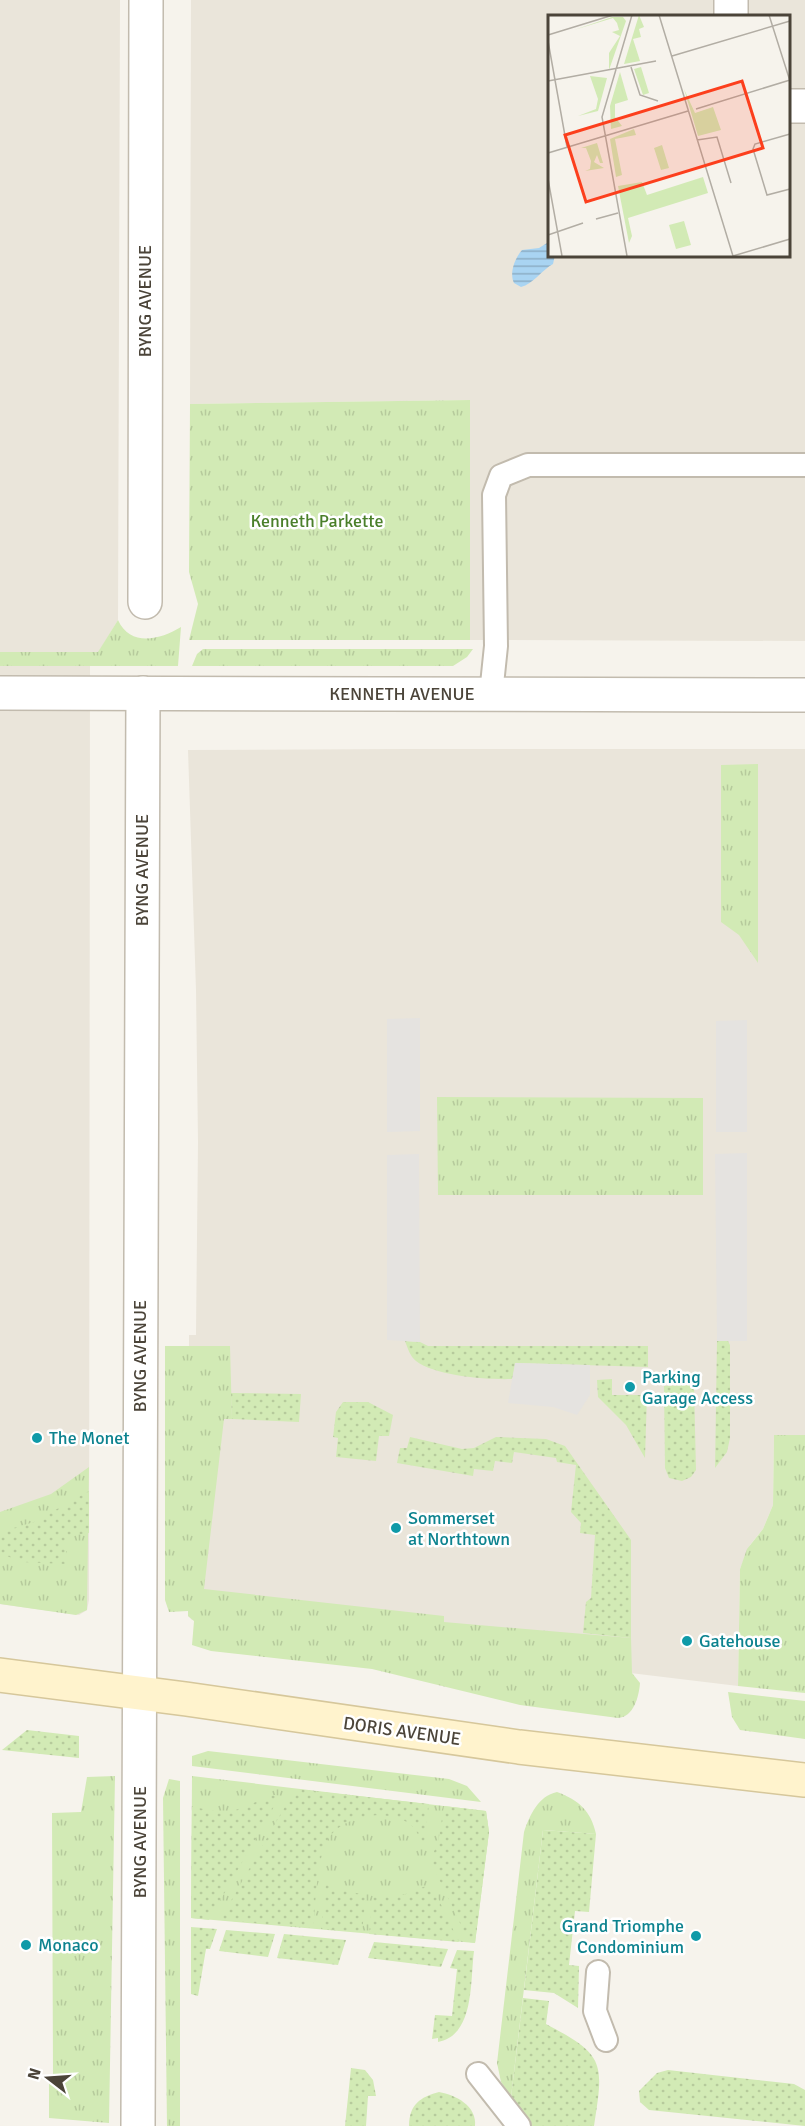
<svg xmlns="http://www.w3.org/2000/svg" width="805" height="2126" font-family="Signika,sans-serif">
	<defs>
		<pattern id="grass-tufts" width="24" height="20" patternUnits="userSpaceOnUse" patternTransform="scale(1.5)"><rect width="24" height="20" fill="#d2eab5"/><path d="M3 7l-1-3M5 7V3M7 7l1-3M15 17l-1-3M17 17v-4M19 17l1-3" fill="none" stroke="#b6ca9c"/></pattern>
		<pattern id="garden-dots" width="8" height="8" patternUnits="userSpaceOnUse" patternTransform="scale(1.5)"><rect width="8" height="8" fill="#d2eab5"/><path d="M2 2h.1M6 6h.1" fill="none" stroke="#b6ca9c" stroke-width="1.8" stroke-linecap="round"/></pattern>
		<pattern id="water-rules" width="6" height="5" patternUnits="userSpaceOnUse" patternTransform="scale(1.5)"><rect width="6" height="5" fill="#a9d4f2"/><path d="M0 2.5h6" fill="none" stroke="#8caec5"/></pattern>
	</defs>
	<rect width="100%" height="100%" fill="#f6f3ec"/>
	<!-- residential -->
	<g fill="#eae5da" fill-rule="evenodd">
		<polygon points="0,0 120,0 118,620 90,666 89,1600 87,1610 79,1615 0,1604"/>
		<path d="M191,0H805V641L470,640V400L190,404ZM550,16H788V255H550Z"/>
		<polygon points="408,749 805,749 805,1435 774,1435 773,1505 763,1529 750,1545 740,1569 738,1686 192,1620 188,1616 189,1335 196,1335 196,1332 198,1142 196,990 188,750"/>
	</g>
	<!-- grass -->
	<g fill="url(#grass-tufts)">
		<polygon points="470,400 470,640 189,640 198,604 189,572 190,404"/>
		<path d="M118,620C130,647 160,640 181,627L178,666H0V652H98Z"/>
		<polygon points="203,649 473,649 467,657 453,666 192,666 197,654"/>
		<polygon points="758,764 758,963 739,935 721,922 721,765"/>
		<polygon points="437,1097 703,1098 703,1195 438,1195"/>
		<path d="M165,1346H230L232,1419H224L204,1589L444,1616V1622L631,1638L632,1673L640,1683C639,1696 634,1717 618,1718L520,1705L372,1669L211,1651L192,1645L194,1621L188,1616V1611L169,1612L165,1600Z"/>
		<polygon points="774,1435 805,1435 805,1693 738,1686 740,1569 747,1549 763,1529 773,1505"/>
		<polygon points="89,1467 87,1610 76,1615 0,1604 0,1512 51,1494"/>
		<polygon points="728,1692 805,1701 805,1739 740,1730 732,1717"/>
		<polygon points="208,1751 449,1779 467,1786 481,1802 192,1766 192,1756"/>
		<polygon points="115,1776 109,2123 49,2118 49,2076 53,2076 52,1813 81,1812 87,1777"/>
		<polygon points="192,1776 486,1811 489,1832 475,1943 191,1918"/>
		<polygon points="169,1779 180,1781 180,2126 167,2126 163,1798"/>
		<path d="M557,1792C579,1800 591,1811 596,1834L543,1830L511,2097L501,2082L497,2063L524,1832C530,1815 538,1796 557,1792Z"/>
	</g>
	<!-- garden -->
	<g fill="url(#garden-dots)">
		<path d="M405,1341L420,1342L428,1346H648V1367L516,1363L512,1379C489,1380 435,1376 416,1361C410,1356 408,1349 405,1341Z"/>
		<polygon points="717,1341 728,1341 730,1345 730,1438 727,1452 715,1468"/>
		<polygon points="612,1379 612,1395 647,1395 645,1458 626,1425 598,1397 597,1380"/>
		<polygon points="694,1385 696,1470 691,1477 682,1481 669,1478 665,1468 664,1386"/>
		<polygon points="231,1393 301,1394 299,1422 232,1419"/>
		<polygon points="343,1402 368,1402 393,1415 389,1436 379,1436 376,1461 336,1457 338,1438 333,1437 336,1412"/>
		<polygon points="410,1437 462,1449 474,1448 496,1437 546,1439 565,1446 631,1540 631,1638 583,1633 586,1602 591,1598 595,1535 580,1533 581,1523 571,1512 576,1465 557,1462 556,1458 514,1452 512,1463 495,1461 493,1471 474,1469 473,1476 397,1463 400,1448 407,1448"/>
		<polygon points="89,1491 89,1533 66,1536 66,1564 21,1562 0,1553 0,1532 34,1522"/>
		<polygon points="27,1730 79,1736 79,1758 2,1750"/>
		<path d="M295,1789L429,1804L424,1845C420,1840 418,1833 414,1828C394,1806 341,1814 327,1841C316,1862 316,1904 313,1928L220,1920Z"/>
		<polygon points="274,1795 280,1796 209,1920 191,1918 192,1807 228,1813"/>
		<polygon points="444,1806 486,1811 489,1832 475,1943 469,1942 430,1860 438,1843"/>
		<polygon points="543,1830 596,1834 589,1912 575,1911 569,1965 579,1966 578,2008 554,1993 524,1990"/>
		<polygon points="326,1881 336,1889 366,1895 362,1932 321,1929"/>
		<polygon points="431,1884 459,1942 369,1934 373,1895 403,1895"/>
		<polygon points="191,1927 217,1929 210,1949 206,1949 198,1996 191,1994"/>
		<polygon points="226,1930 275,1934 268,1957 219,1951"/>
		<polygon points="284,1934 346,1940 338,1965 277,1958"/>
		<polygon points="374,1942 448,1949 441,1967 368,1958"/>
		<path d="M457,1950L474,1951C470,1981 475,2035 438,2042V2038L432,2039L435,2015L452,2016L457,1969L450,1968Z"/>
		<path d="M523,1998L549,2001L546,2024C605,2055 604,2062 594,2126H532L511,2097Z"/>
		<polygon points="351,2068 365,2070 373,2080 376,2096 368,2096 366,2126 345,2126"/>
		<polygon points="668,2070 794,2084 805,2090 805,2126 649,2110 640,2102 639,2091 657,2073"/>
		<path d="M439,2092C456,2095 477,2106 475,2126H409C409,2105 420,2097 439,2092Z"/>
	</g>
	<!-- parking -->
	<g fill="#e5e3e0">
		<polygon points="420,1018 420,1131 387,1132 387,1019"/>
		<polygon points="747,1020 747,1132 716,1132 716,1021"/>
		<polygon points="747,1153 747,1341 717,1341 715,1154"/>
		<polygon points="419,1154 420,1342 387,1340 387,1155"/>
		<polygon points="515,1363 590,1365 590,1395 577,1415 553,1407 508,1403"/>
	</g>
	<!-- water -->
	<path fill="url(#water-rules)" d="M547,243L550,244V255H555L553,264C542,270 533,284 521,287L514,283C509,273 515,258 522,250L539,248Z"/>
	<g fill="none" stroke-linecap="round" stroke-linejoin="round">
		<!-- lane casing -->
		<g stroke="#c2bbae" stroke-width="26">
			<g id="lane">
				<polyline points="491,694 496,646 494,495 501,476 528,465 805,465"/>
				<polyline points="598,1972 595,2011 606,2040"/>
				<polyline points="478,2074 519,2126"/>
			</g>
		</g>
		<!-- street casing -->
		<g stroke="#c2bbae" stroke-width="36">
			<g id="street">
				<polyline points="731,16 731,0"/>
				<polyline points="788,106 805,106"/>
				<polyline points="145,602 146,0"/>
				<polyline points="0,693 805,695"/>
				<polyline points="138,2126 143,693"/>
			</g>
		</g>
		<!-- secondary casing -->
		<g stroke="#d6c79b" stroke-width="36">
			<polyline id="secondary" points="0,1675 186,1699 519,1747 805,1780"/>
		</g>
		<!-- lane -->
		<use href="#lane" stroke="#fff" stroke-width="22"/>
		<!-- street -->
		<use href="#street" stroke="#fff" stroke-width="33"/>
		<!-- secondary -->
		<use href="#secondary" stroke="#fff3cd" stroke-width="33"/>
	</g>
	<!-- markers -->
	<g fill="#0f9aa8" stroke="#fff" stroke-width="2">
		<circle cx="630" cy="1387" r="6"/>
		<circle cx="37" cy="1438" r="6"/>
		<circle cx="396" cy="1528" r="6"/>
		<circle cx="687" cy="1641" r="6"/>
		<circle cx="696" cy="1936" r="6"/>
		<circle cx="26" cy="1945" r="6"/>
	</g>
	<g text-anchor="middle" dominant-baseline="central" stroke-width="5" stroke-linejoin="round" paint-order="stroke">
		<!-- street labels -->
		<g font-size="18" fill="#4b4439" stroke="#fff">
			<text transform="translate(145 301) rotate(-90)">BYNG AVENUE</text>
			<text x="402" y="694">KENNETH AVENUE</text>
			<text transform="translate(142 870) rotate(-90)">BYNG AVENUE</text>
			<text transform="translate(140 1356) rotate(-90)">BYNG AVENUE</text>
			<text transform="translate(402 1731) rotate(8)">DORIS AVENUE</text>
			<text transform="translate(140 1842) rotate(-90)">BYNG AVENUE</text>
		</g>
		<!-- park labels -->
		<g font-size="18" fill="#4a7f2a" stroke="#fff">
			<text x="317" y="521">Kenneth Parkette</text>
		</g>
		<!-- culture labels -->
		<g font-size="18" fill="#0d838f" stroke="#fff" text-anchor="start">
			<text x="642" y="1377">Parking<tspan x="642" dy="21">Garage Access</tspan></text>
			<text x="49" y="1438">The Monet</text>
			<text x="408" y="1518">Sommerset<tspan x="408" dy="21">at Northtown</tspan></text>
			<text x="699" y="1641">Gatehouse</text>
			<text x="684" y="1926" text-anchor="end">Grand Triomphe<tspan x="684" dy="21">Condominium</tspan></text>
			<text x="38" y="1945">Monaco</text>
		</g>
	</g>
	<!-- overview -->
	<g transform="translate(548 15)">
		<rect width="242" height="242" fill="#f6f3ec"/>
		<path d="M91,0L96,12L91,14L93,22L85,24L92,46L76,49ZM64,2H75L78,6L61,55V38L72,21L64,17L71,15L69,8L65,3L26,15ZM93,52L101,78L95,80L86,54ZM72,57L80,85L67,89V102L74,111L63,114L62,91ZM42,61L59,63L50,96L30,101L48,94L50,84ZM136,74L147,98L165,92L173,115L150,121ZM86,114L88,120L67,124L74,160L68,162L62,124ZM114,130L121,153L113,155L106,133ZM155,162L160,178L80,203L84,221L81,228L70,171L94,167L99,180ZM136,206L143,230L128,234L121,210Z" fill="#d2eab5"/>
		<path d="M49,128L55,148H52L49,140L46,147L56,153L37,156L42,154L43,146L38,133H33Z" fill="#d2eab5"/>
		<path fill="none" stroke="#b2ada4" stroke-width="1.5" d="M111,0L185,241M221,0L242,66M0,20L65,0M0,26L19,132M124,41L242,6M83,52L92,80L110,86M0,66L108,46M148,94L242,65M242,119L207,129L205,134L219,180L242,174M149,125L169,122L183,168M0,138L140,96M0,164L14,241M48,204L70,198M0,220L35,208M79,241L54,102L84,0M185,241L242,224"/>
		<path fill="#fc3f1d" fill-opacity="0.15" stroke="#fc3f1d" stroke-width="3" d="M194,66L215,133L38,187L17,120Z"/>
		<rect width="242" height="242" fill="none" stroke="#4b4439" stroke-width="3"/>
	</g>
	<!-- north arrow -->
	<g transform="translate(48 2078) rotate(287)" stroke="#ffffff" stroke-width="4.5" paint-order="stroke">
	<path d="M0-4.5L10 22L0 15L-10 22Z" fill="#4b4439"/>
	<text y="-9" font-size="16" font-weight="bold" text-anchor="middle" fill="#4b4439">N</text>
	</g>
</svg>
